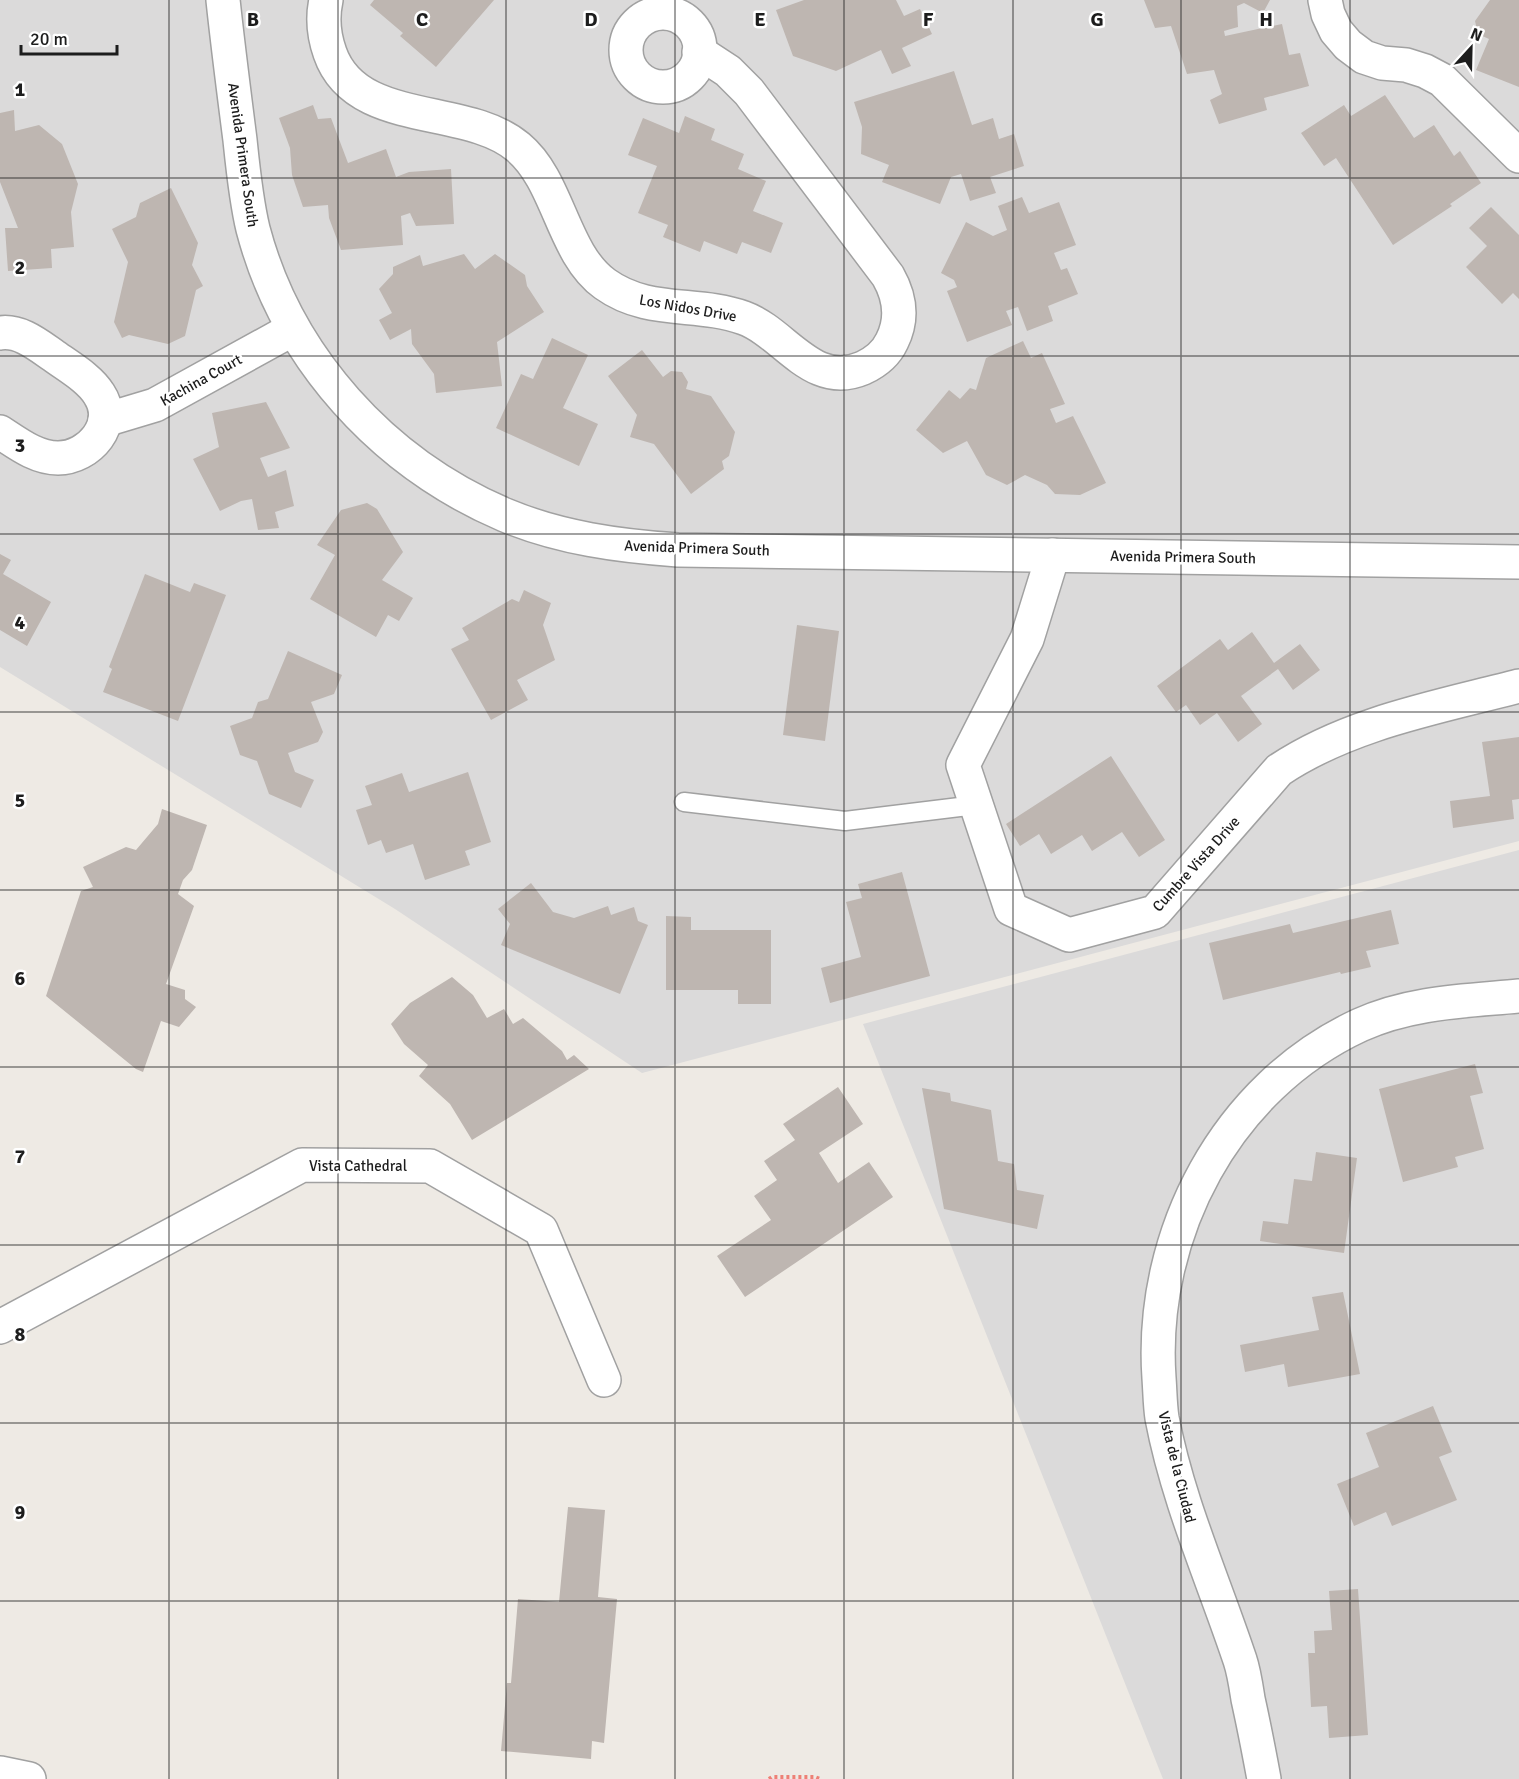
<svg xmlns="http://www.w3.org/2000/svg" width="1519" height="1779" font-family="Signika,sans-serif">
	<rect width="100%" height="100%" fill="#eeeae4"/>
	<!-- residential -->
	<g fill="#dbdada">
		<polygon points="0,0 1519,0 1519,841 642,1073 395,909 0,667"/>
		<polygon points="1519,850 1519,1779 1163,1779 863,1024"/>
	</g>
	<!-- building -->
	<g fill="#beb6b1">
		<polygon points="374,0 494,0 436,67 400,36 403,33 370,5"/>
		<polygon points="804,0 896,0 904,16 920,9 932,34 902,48 911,66 892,74 881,50 836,71 793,56 776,10"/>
		<polygon points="1144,0 1270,0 1263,13 1244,3 1237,6 1238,27 1224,31 1225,36 1282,24 1289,55 1300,53 1309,86 1264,98 1267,110 1219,124 1210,100 1222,94 1214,70 1187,74 1171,26 1155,28"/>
		<polygon points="1490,0 1519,0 1519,87 1476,70 1489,39 1478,34 1475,21"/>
		<polygon points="954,71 972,125 993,118 999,139 1014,134 1024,166 990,177 996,193 970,201 961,174 951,177 940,204 882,182 889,165 861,154 862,127 854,102"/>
		<polygon points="1385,95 1414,138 1434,125 1454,156 1460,151 1481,183 1450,204 1452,206 1393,245 1336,158 1324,166 1301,133 1344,105 1351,116"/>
		<polygon points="313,105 318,119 331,118 348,163 386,149 396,177 409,172 451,169 454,224 416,226 410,213 401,216 403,245 341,250 329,218 328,205 303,207 292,175 290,148 279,118"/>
		<polygon points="14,110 15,131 39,125 62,144 78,184 71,212 74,247 51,249 52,268 8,271 5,228 18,228 0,182 0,113"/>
		<polygon points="685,116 715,129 711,140 744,154 738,169 766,181 753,211 783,223 771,253 742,242 737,254 704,241 700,252 663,237 668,225 638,213 657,166 628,155 643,118 679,133"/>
		<polygon points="171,188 198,243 192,265 203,286 196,290 185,336 168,344 129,335 122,338 114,322 128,262 112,229 136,217 140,203"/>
		<polygon points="1022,197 1029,213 1059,202 1076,245 1054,253 1061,270 1067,268 1078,294 1048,306 1053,321 1027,331 1018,307 1006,311 1012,325 967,342 947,291 957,287 954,280 941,273 966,222 993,236 1007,230 998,206"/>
		<polygon points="1491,207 1519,235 1519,299 1513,293 1502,304 1466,267 1487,246 1469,228"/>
		<polygon points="464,254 475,269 495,254 525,275 527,286 544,312 497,342 502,386 436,393 434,374 412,344 411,329 390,340 379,320 392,313 379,289 393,274 393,267 420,255 423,266"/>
		<polygon points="552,338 588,355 563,408 598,424 579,466 496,428 521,374 533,379"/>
		<polygon points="1023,341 1031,358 1042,353 1065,404 1050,409 1056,423 1073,416 1106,483 1080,495 1055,494 1047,485 1025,475 1007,485 986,475 967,441 943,453 916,430 949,390 960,399 970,388 976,390 986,358"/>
		<polygon points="642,350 663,377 671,371 682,372 688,382 686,389 711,396 735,432 729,456 722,461 724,469 691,494 654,444 630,437 637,415 608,376"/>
		<polygon points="266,402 290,448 260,458 268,477 286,470 294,506 275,512 279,528 258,530 252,499 241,501 220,511 193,459 219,447 212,413"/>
		<polygon points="367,503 377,509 403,552 382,580 413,598 399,621 388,615 376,637 310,599 335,555 317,545 341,510"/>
		<polygon points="0,554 11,560 3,574 51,602 27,646 0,630"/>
		<polygon points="145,574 190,592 194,583 226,595 178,721 103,692 112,669 109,667"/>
		<polygon points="524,590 551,603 543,625 555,660 517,680 528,700 491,720 451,649 469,640 462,628 512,599 519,602"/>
		<polygon points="797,625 839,631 825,741 783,735"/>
		<polygon points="1252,632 1274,663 1300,644 1320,670 1293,690 1278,669 1241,696 1262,724 1238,742 1217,713 1200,725 1186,705 1176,712 1157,686 1220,639 1228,650"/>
		<polygon points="288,651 342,675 334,694 311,702 323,732 318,742 288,753 295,772 314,780 301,808 269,794 257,761 240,755 230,726 252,718 258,702 268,699"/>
		<polygon points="1519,737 1519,799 1512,800 1514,819 1453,828 1450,801 1490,796 1482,742"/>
		<polygon points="1111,756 1165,840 1139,857 1122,832 1092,851 1082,835 1051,854 1039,834 1020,846 1006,824"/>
		<polygon points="468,772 491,842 465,851 470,865 425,880 413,844 386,853 381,840 368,845 356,810 372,805 365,786 402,773 409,792"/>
		<polygon points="162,809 207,825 192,870 183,880 178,894 194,906 166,984 185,990 185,999 196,1007 179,1027 161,1021 143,1072 136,1069 46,996 81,891 93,887 83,867 126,847 136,850 158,824"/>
		<polygon points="902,872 930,976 830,1003 821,968 861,957 846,902 862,898 858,884"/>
		<polygon points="531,883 553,912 574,918 608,906 611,915 634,907 638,921 648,925 620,994 501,945 510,924 498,909"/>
		<polygon points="1391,910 1399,944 1366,951 1371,967 1341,974 1340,972 1223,1000 1209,943 1290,924 1293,933"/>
		<polygon points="666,916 691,917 691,930 771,930 771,1004 738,1004 738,990 666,990"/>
		<polygon points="452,977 473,995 487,1018 504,1009 513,1024 523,1018 562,1051 567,1060 574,1055 589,1069 472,1140 450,1104 419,1076 428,1065 404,1044 391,1024 410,1003"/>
		<polygon points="1475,1064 1483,1093 1470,1096 1484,1149 1455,1157 1458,1167 1403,1182 1379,1089"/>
		<polygon points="838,1087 863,1124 819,1153 838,1183 869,1162 893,1197 745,1297 717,1256 771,1220 754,1196 777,1180 764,1161 795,1140 783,1124"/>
		<polygon points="922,1088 950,1093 951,1101 991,1110 998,1161 1014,1164 1017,1190 1044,1195 1037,1229 944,1209"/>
		<polygon points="1316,1152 1357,1158 1344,1253 1260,1241 1263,1221 1288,1224 1294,1179 1312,1181"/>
		<polygon points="1343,1292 1360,1374 1288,1387 1284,1364 1245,1372 1240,1345 1319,1330 1312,1297"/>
		<polygon points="1433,1406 1452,1452 1439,1457 1457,1500 1392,1526 1386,1512 1354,1526 1337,1484 1379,1467 1366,1433"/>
		<polygon points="568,1507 605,1510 598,1597 617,1599 604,1743 592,1741 591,1759 501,1751 507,1683 511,1683 518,1599 559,1602"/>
		<polygon points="1358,1589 1368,1735 1329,1738 1327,1706 1311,1707 1308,1653 1315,1653 1314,1631 1332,1630 1329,1591"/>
	</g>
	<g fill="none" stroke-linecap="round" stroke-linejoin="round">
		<!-- lane casing -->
		<g stroke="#a1a1a1" stroke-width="21">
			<polyline id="lane" points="684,802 845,821 976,805"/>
		</g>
		<!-- street casing -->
		<g stroke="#a1a1a1" stroke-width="36">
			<g id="street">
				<path d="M223,0C228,47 234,93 240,140C243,169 246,200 253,229C287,358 383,463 505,515C560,538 619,546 678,550L1519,562"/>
				<path d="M326,0C322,18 324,36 330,53C356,128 466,103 518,147C559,181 562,253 605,284C648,315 697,301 744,318C785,333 812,390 863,368C876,362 886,354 892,341C903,319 900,297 888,276L749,92L728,71L699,52"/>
				<polyline points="1325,0 1328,14 1336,31 1348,45 1364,57 1382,63 1406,65 1425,71 1442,80 1519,156"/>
				<circle cx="663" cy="50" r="37"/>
				<path d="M0,333C20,330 38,345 54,356C69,367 89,378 99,394C119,424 89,458 58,458C36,458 17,443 0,432"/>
				<polyline points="105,420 155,405 293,329"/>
				<path d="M1053,555L1027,639L963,765L1011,909L1069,935L1155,912L1279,770C1349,723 1439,707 1519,686"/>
				<polyline points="0,1327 302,1165 430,1166 541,1230 604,1380"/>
				<polyline points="0,1773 29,1779"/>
				<path d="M1264,1779C1259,1752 1254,1726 1248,1699C1246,1686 1244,1672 1240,1660C1213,1579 1178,1502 1162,1418C1160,1405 1160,1391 1159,1378C1149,1234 1226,1087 1360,1025C1410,1002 1465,1001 1519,996"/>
			</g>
		</g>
		<!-- path -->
		<polyline stroke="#ed8176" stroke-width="4" stroke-dasharray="3 3" stroke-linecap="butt" points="769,1779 772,1777 815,1777 820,1779"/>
		<!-- lane -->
		<use href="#lane" stroke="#fff" stroke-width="18"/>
		<!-- street -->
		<use href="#street" stroke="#fff" stroke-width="33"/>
	</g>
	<!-- grid -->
	<path fill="none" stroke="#1d1d1d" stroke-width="1.5" stroke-opacity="0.55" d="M169,0V1779M338,0V1779M506,0V1779M675,0V1779M844,0V1779M1013,0V1779M1181,0V1779M1350,0V1779M0,178H1519M0,356H1519M0,534H1519M0,712H1519M0,890H1519M0,1067H1519M0,1245H1519M0,1423H1519M0,1601H1519"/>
	<g text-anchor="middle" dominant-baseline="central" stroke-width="5" stroke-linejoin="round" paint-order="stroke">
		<!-- street labels -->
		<g font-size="15" fill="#1d1d1d" stroke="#fff">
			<text transform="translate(243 155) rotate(82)">Avenida Primera South</text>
			<text transform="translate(688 308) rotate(10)">Los Nidos Drive</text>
			<text transform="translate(201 380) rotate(-29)">Kachina Court</text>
			<text transform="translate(697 548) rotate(2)">Avenida Primera South</text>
			<text transform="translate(1183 557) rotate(1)">Avenida Primera South</text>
			<text transform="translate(1196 864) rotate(-48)">Cumbre Vista Drive</text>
			<text x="358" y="1166">Vista Cathedral</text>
			<text transform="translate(1177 1467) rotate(76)">Vista de la Ciudad</text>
		</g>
	</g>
	<g font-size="20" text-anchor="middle" font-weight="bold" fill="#1d1d1d" stroke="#fff" stroke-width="5" stroke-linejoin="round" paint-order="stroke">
		<text x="253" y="26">B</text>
		<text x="422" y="26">C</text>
		<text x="591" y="26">D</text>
		<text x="760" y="26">E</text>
		<text x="928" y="26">F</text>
		<text x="1097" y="26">G</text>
		<text x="1266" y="26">H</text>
		<text x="20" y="96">1</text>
		<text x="20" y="274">2</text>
		<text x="20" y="452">3</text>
		<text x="20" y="629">4</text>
		<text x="20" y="807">5</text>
		<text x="20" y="985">6</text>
		<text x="20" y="1163">7</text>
		<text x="20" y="1341">8</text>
		<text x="20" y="1519">9</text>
	</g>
	<!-- north arrow -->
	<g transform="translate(1471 48) rotate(22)" stroke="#ffffff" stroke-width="4.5" paint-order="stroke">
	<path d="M0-4.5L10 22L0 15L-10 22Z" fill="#1d1d1d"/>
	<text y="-9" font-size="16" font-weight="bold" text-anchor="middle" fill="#1d1d1d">N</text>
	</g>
	<!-- scale -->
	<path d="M21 45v9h96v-9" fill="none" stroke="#1d1d1d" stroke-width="3"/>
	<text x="30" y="45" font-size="18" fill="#1d1d1d" stroke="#ffffff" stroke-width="4.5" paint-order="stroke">20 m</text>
</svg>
